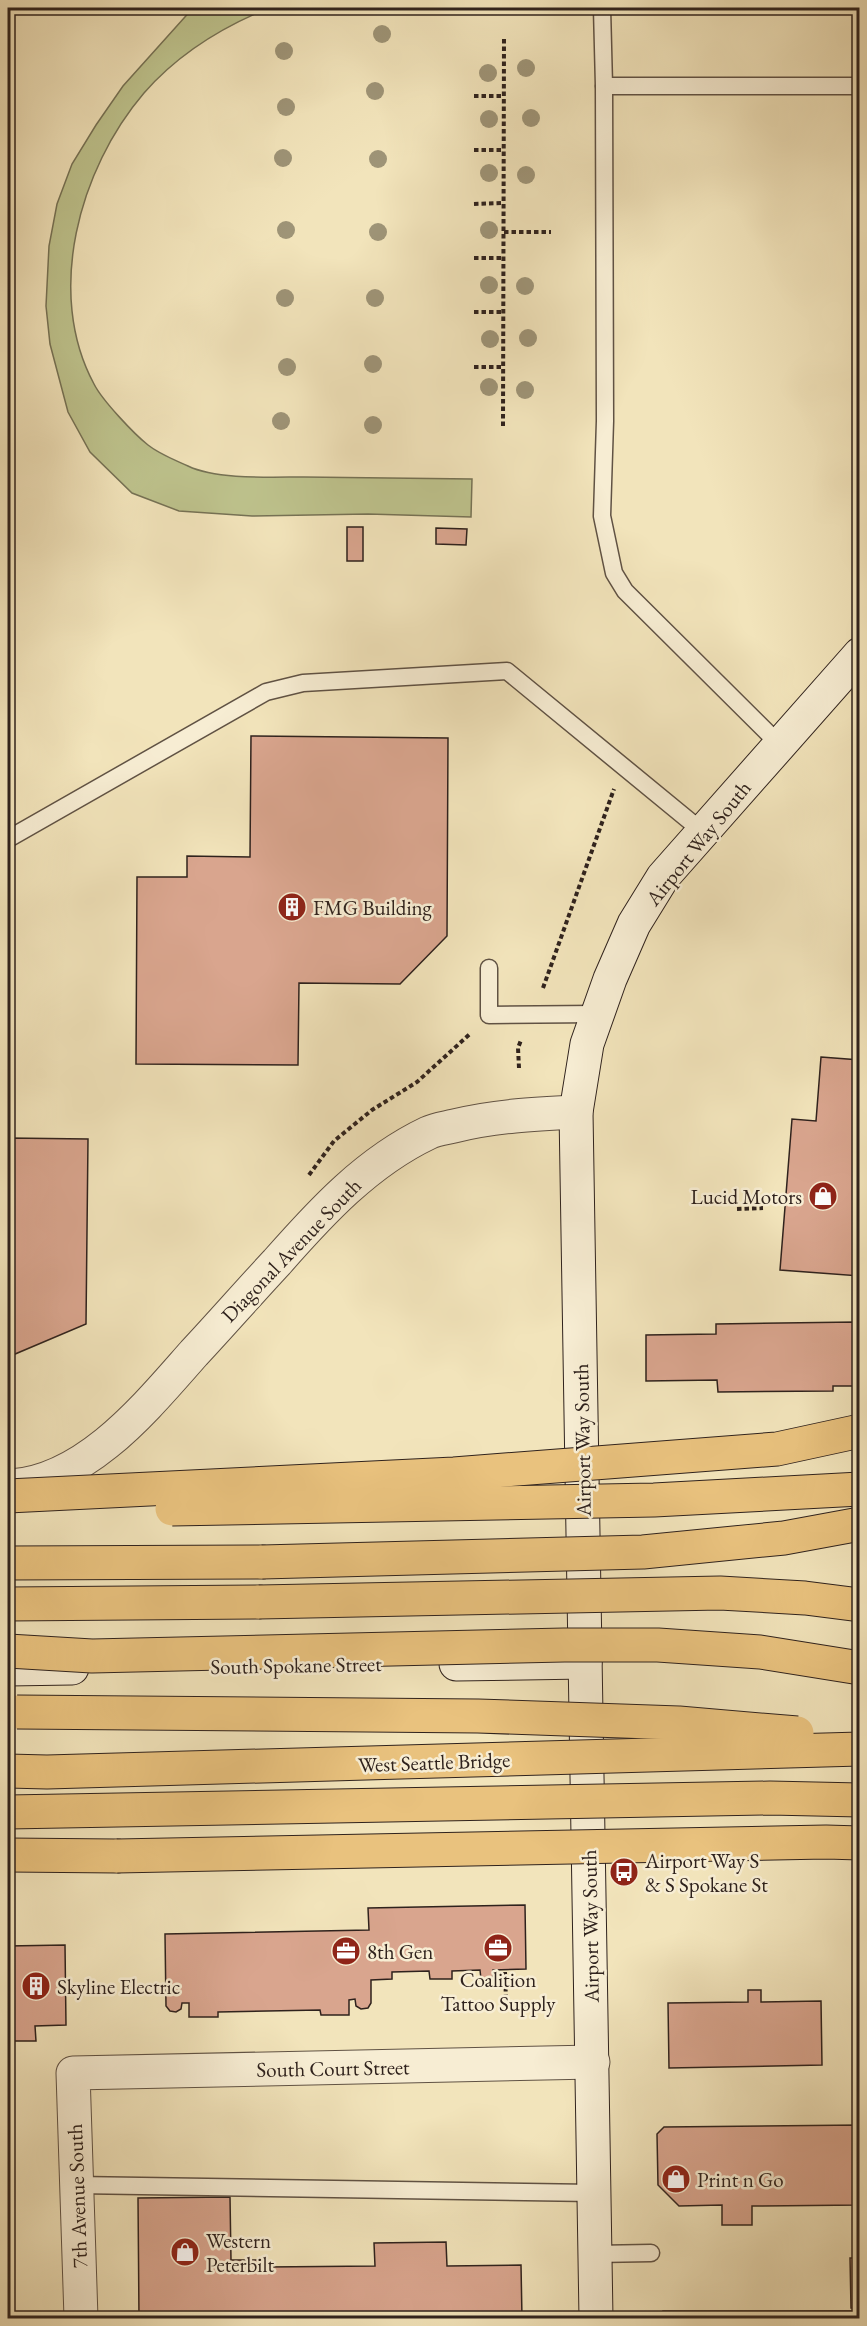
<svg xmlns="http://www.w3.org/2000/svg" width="867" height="2326" font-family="'EB Garamond',serif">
	<rect width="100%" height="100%" fill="#f2e4bb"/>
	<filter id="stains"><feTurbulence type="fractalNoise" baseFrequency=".00333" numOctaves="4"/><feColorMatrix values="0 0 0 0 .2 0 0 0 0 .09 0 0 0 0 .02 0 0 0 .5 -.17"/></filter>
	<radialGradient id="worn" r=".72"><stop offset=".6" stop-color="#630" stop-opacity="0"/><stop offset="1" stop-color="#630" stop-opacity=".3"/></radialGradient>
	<!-- green -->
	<path fill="#bec38d" stroke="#767255" stroke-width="1.5" d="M193,8H269C222,27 178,54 144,93C79,169 45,293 94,384C102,400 134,434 148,445C159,454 175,460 188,466C217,480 272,477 304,477C360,478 416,478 472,479L471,517L368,514L252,516L179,511L132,493L90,452L68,412L50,344L46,306L49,246L57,204L72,164L96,125L123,86Z"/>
	<!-- building -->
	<g fill="#d9a58e" stroke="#2f221d" stroke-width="1.5">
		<rect x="347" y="527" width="16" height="34"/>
		<polygon points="436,528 467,529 466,545 436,544"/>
		<polygon points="251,736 448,738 447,936 400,984 299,983 298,1065 136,1064 137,877 187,877 187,856 250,857"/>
		<polygon points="821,1057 860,1060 860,1276 780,1270 792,1119 816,1121"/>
		<polygon points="8,1138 88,1139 86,1324 8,1357"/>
		<polygon points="856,1322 856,1386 833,1386 833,1391 718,1392 717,1380 646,1381 646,1335 716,1334 716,1324"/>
		<polygon points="525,1905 526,1969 493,1970 493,1976 488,1982 481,1979 480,1970 452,1971 452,1979 430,1979 429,1971 392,1972 392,1979 371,1980 371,2003 368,2008 361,2009 356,2006 355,1999 349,2000 349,2015 321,2015 320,2010 218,2012 218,2017 189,2017 189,2003 182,2003 181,2009 176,2012 170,2011 166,2006 165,1934 369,1930 368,1908"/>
		<polygon points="65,1945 66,2025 35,2026 36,2041 8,2041 8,1946"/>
		<polygon points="748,1990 761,1990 761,2002 821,2001 822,2065 669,2068 668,2003 748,2002"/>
		<polygon points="860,2125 860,2205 752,2206 752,2225 722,2225 722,2205 679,2206 658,2185 657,2134 664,2127"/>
		<polygon points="12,2195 14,2318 8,2318 8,2196"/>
		<polygon points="230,2197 231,2260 267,2260 267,2267 375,2266 374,2243 446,2242 447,2266 521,2265 522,2318 139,2318 138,2198"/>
		<polygon points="850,2258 860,2258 860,2308 851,2308"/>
		<rect x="663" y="2311" width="197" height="7"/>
	</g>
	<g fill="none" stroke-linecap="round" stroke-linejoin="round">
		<!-- lane casing -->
		<g stroke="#605244" stroke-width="19">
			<g id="lane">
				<polyline points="602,8 604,86 605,421 602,516 614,573 625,591 780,745"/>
				<polyline points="604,86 860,86"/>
				<polyline points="8,839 266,692 303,683 507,671 703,832"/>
				<polyline points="489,968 489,1015 597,1014"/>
				<polyline points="76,2185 594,2193"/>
				<polyline points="595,2254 651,2253"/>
			</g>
		</g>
		<!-- street casing -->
		<g stroke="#605244" stroke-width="35">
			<g id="street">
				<path d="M11,1486C87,1481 147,1406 194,1353C222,1323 249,1292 277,1262C321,1212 367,1162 428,1133C436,1129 446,1128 454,1126C494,1116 535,1114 576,1112"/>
				<polyline points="81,2318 73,2073 593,2062"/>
			</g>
		</g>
		<!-- secondary casing -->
		<g stroke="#2f221d" stroke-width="35">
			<g id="secondary">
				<polyline points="456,1664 585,1662"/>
				<polyline points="8,1669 72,1668"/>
				<polyline points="596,2318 576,1112 587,1044 610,979 634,924 663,877 860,654"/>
			</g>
		</g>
		<!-- highway casing -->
		<g stroke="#2f221d" stroke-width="35">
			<g id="highway">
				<polyline points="8,1563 262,1562"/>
				<polyline points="8,1604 259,1602"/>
				<polyline points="8,1855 117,1856"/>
			</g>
		</g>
		<!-- path -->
		<g stroke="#2f221d" stroke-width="4" stroke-dasharray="4.5 3" stroke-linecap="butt">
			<polyline points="474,96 504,96"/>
			<polyline points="474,150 504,150"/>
			<polyline points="474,204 504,203"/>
			<polyline points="504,232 551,232"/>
			<polyline points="474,258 504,258"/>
			<polyline points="474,312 504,312"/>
			<polyline points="474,367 503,367"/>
			<polyline points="503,426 504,37"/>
			<polyline points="543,988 614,789"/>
			<polyline points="519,1068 518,1048 521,1040"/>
			<polyline points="309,1175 334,1141 372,1110 417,1082 471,1033"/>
			<polyline points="737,1209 763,1208"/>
			<polyline points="505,1972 506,2001 529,2007"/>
		</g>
		<!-- lane -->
		<use href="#lane" stroke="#f7edd3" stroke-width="16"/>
		<!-- street -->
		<use href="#street" stroke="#f7edd3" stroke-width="33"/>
		<!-- secondary -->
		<use href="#secondary" stroke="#f7edd3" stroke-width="33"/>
		<!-- highway -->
		<use href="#highway" stroke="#e9c27e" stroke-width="33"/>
		<!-- highway-bridge casing -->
		<g stroke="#2f221d" stroke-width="35" stroke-linecap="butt">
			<g id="highway-bridge">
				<polyline points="8,1496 454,1474 777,1449 860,1431"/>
				<polyline points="172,1509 654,1500 860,1489"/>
				<polyline points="262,1562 643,1552 784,1538 860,1524"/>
				<polyline points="259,1602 720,1593 805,1598 860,1605"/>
				<polyline points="8,1651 92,1656 564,1645 658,1645 760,1652 860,1668"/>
				<polyline points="17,1712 478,1716 679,1723 797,1733"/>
				<polyline points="8,1771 47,1772 860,1749"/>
				<polyline points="8,1812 770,1798 860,1800"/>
				<polyline points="117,1856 826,1842 860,1843"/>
			</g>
		</g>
		<!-- highway-bridge -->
		<use href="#highway-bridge" stroke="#e9c27e" stroke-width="33"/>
	</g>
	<!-- trees -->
	<g fill="#9e9477">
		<circle cx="382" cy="34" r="9"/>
		<circle cx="284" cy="51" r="9"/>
		<circle cx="526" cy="68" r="9"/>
		<circle cx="488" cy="73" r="9"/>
		<circle cx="375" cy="91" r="9"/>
		<circle cx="286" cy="107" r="9"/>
		<circle cx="531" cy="118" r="9"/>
		<circle cx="489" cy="119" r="9"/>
		<circle cx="283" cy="158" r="9"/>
		<circle cx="378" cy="159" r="9"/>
		<circle cx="489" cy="173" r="9"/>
		<circle cx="526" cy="175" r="9"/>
		<circle cx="286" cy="230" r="9"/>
		<circle cx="489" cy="230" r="9"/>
		<circle cx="378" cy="232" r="9"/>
		<circle cx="489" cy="285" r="9"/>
		<circle cx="525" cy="286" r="9"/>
		<circle cx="285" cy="298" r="9"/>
		<circle cx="375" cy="298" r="9"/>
		<circle cx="528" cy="338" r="9"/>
		<circle cx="490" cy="339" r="9"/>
		<circle cx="373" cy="364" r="9"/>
		<circle cx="287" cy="367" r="9"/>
		<circle cx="489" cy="387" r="9"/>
		<circle cx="525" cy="390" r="9"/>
		<circle cx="281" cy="421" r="9"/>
		<circle cx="373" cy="425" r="9"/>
	</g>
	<!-- icons -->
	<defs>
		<g id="building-disc" transform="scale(1.5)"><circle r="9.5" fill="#8f2418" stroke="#f7edd3"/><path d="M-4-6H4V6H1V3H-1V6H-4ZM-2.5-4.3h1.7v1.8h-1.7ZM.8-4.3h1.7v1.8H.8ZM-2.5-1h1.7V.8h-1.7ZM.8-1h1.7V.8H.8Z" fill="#fff"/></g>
		<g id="shop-disc" transform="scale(1.5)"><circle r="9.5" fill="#8f2418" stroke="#f7edd3"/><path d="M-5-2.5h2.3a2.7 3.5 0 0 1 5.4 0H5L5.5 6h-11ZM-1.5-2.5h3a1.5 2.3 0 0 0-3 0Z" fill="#fff"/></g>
		<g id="bus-disc" transform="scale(1.5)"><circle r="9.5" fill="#8f2418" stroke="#f7edd3"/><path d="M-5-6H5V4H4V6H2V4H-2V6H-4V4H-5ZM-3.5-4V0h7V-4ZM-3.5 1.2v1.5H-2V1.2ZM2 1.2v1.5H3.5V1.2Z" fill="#fff"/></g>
		<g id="office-disc" transform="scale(1.5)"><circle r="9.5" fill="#8f2418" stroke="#f7edd3"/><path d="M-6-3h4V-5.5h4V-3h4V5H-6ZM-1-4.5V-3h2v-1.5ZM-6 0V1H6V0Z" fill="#fff"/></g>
	</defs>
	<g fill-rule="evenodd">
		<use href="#building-disc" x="292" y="907"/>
		<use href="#shop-disc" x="823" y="1196"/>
		<use href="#bus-disc" x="624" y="1872"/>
		<use href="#office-disc" x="498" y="1948"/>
		<use href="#office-disc" x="346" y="1951"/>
		<use href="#building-disc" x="36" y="1986"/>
		<use href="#shop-disc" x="676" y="2179"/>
		<use href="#shop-disc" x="185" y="2252"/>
	</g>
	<g text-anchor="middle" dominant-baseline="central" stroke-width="5" stroke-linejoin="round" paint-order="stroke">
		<!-- street labels -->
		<g font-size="21" fill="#2f221d" stroke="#f7edd3">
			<text transform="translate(698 843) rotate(-51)">Airport Way South</text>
			<text transform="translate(291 1250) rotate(-46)">Diagonal Avenue South</text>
			<text transform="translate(582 1440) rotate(-91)">Airport Way South</text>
			<text transform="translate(296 1665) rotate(-1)">South Spokane Street</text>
			<text transform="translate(434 1762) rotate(-2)">West Seattle Bridge</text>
			<text transform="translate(590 1926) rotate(-91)">Airport Way South</text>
			<text transform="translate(333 2068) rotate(-1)">South Court Street</text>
			<text transform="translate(77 2196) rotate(-92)">7th Avenue South</text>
		</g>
		<!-- poi labels -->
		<g font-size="21" fill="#2f221d" stroke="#f7edd3" text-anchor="start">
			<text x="313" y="907">FMG Building</text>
			<text x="802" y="1196" text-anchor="end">Lucid Motors</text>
			<text x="645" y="1860">Airport Way S<tspan x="645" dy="24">&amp; S Spokane St</tspan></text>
			<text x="367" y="1951">8th Gen</text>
			<text x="498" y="1979" text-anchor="middle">Coalition<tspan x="498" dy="24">Tattoo Supply</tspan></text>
			<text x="57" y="1986">Skyline Electric</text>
			<text x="697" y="2179">Print n Go</text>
			<text x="206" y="2240">Western<tspan x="206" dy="24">Peterbilt</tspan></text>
		</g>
	</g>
	<!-- margin -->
	<rect width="867" height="2326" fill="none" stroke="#f2e4bb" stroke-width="30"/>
	<rect x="9" y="9" width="849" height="2308" fill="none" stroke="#2f221d" stroke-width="3"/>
	<rect x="15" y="15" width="837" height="2296" fill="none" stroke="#2f221d" stroke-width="1.5"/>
	<rect width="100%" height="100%" filter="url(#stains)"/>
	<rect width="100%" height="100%" fill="url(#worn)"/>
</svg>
